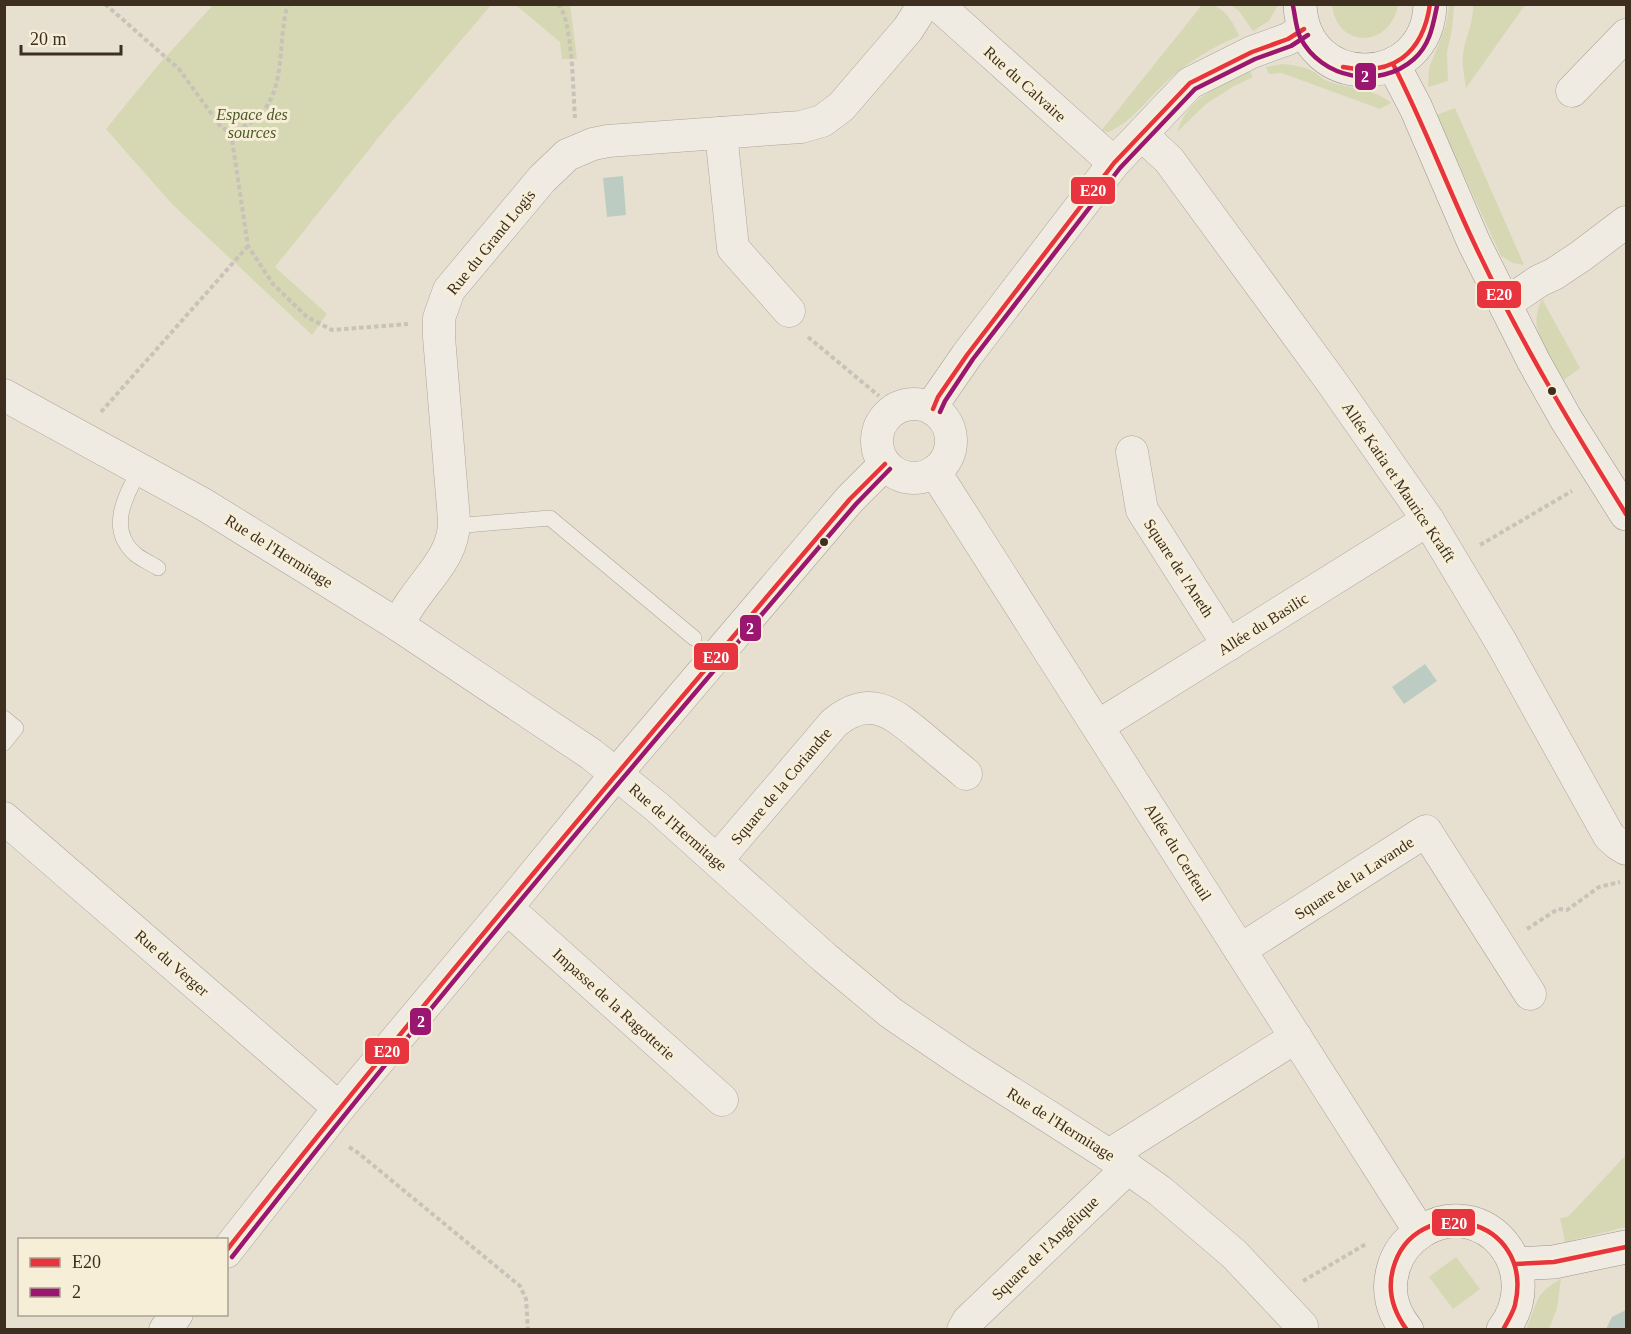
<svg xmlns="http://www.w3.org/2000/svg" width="1631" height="1334" font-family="Georgia,serif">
	<rect width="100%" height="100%" fill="#e7e0d1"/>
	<!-- green -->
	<g fill="#d6d7b3">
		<polygon points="214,4 491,5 383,132 275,267 327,314 312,335 172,204 106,129 159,64"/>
		<path d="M1332,4H1397L1398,5C1390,49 1336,49 1332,4Z"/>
		<polygon points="516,5 570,5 577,59 562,59 560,42"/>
		<path d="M1202,5C1205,5 1209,3 1212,5C1225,8 1235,25 1239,36C1213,47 1189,61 1168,80C1146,100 1136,118 1109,132L1101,131Z"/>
		<polygon points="1231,5 1278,5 1269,21 1253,31 1239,11"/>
		<polygon points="1449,5 1454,5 1454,7 1452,29 1447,52 1448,81 1428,87 1429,68 1446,25"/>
		<path d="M1473,5H1525L1466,88C1464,75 1461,61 1464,48C1467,34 1474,20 1473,5Z"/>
		<path d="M1282,64C1293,65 1304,66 1314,72C1318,74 1321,78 1325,80C1349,90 1372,87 1391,103L1380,109L1282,73L1269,74L1266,67Z"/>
		<path d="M1250,71L1253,77L1234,86L1206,104L1177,132C1188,97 1220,86 1250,71Z"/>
		<polygon points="1455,108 1524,265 1513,263 1501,256 1436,115"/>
		<path d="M1542,299L1580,368L1564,380C1548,353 1526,331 1542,299Z"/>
		<polygon points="1626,1155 1626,1227 1565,1242 1560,1218 1568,1217"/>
		<polygon points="1456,1257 1480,1289 1453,1309 1429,1277"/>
		<path d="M1561,1279L1557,1308L1549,1329H1526C1538,1304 1533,1294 1561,1279Z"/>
	</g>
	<!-- water -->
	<g fill="#bcccc2">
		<polygon points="623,176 626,215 607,217 603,178"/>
		<polygon points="1425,664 1437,681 1404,704 1392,687"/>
		<polygon points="1626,1310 1626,1329 1606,1329 1612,1317"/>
	</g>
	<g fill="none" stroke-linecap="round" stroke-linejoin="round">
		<!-- lane casing -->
		<g stroke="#ada599" stroke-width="16">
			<g id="lane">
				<path d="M140,469C126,495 107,528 134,553C140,559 151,563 158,568"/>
				<polyline points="454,526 550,518 694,638"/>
				<polyline points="4,718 16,728 4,743"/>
			</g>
		</g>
		<!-- street casing -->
		<g stroke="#ada599" stroke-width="33">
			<g id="street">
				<polyline points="937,4 1114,163"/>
				<polyline points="1572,91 1626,35"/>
				<polyline points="721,133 733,248 789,311"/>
				<polyline points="1142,135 1169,160 1331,381 1428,520 1501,642 1609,836 1618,844 1626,849"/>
				<polyline points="1505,304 1539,281 1554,274 1581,256 1626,222"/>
				<polyline points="4,395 203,504 313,572 398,625 591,754 657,807 825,958 891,1013 966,1064 1109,1155 1160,1191 1234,1254 1302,1326"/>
				<circle cx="914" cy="441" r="37"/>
				<polyline points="933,409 938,397 967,355 1114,163 1190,83 1252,52 1288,39 1304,29"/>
				<polyline points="1132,452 1142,510 1228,645"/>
				<polyline points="935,472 1420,1232"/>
				<path d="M398,625C403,616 407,608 413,600C430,575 455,553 454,520L439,337V318L449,290L542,179L567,155L593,144L608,141L801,127L822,121L841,107L908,29L924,4"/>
				<polyline points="1098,726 1428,520"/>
				<polyline points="4,818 339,1108"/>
				<path d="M717,860L834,723C870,693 893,713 923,738C937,750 952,762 966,774"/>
				<polyline points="507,908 722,1100"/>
				<polyline points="1240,950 1426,831 1530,994"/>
				<polyline points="1109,1155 1296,1037"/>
				<polyline points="226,1252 339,1108 518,894 616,774 850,499 885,464"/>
				<polyline points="165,1330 177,1314"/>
				<polyline points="963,1330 968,1321 1128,1168"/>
			</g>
		</g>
		<!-- secondary casing -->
		<g stroke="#9c958a" stroke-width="34">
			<g id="secondary">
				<path d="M1300,4C1303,93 1428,91 1430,4"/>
				<polyline points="1393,64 1416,108 1474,243 1534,362 1566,419 1626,514"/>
				<polyline points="1515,1264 1554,1262 1626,1247"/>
				<path d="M1407,1330C1392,1312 1387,1291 1393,1270C1397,1253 1408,1240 1422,1231C1485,1193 1548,1270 1503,1330"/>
			</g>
		</g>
		<!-- path -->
		<g stroke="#c8c2b9" stroke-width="4" stroke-dasharray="4.5 3" stroke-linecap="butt">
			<path d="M105,4L179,69L221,127L231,133C240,128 252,123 259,116C287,88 277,40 288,4"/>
			<path d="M558,4C573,19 573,94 575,118"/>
			<polyline points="231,133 248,246 273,284 307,317 332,330 408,324"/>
			<polyline points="808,337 879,396"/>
			<polyline points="101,412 248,246"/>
			<polyline points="1480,545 1572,491"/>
			<polyline points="1527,929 1558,909 1567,910 1599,887 1620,882"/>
			<polyline points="349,1147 357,1152 520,1286 526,1299 528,1330"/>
			<polyline points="1303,1281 1366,1244"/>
		</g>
		<!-- lane -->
		<use href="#lane" stroke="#efebe3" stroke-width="15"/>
		<!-- street -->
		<use href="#street" stroke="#efebe3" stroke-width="32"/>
		<!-- secondary -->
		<use href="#secondary" stroke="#efebe3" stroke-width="33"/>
		<!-- bus-1 casing -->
		<g stroke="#f7eed8" stroke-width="9">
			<g id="bus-1">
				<path d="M1393,64C1423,122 1446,184 1474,243C1518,337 1571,426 1626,514"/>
				<path d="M1343,67C1392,77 1423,54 1430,4"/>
				<polyline points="933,409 938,397 967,355 1114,163 1190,83 1252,52 1288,39 1304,29"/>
				<path d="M226,1251C428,995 639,747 850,499L885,464"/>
				<polyline points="1515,1264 1554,1262 1626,1247"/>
				<path d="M1407,1330C1393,1311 1387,1291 1393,1269C1414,1191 1536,1215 1515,1305C1513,1313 1507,1322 1503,1330"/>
			</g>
		</g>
		<!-- bus-2 casing -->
		<g stroke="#f7eed8" stroke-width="9">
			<g id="bus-2">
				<path d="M1293,6C1295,15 1296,28 1300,37C1321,79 1379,90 1414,59C1430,45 1433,25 1437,6"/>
				<polyline points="940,412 945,401 973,359 1120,168 1195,89 1255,59 1291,46 1308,35"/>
				<path d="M232,1257C433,1000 644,752 856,504L890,469"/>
			</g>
		</g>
		<!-- bus-1 -->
		<use href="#bus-1" stroke="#e7343f" stroke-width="4.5"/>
		<!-- bus-2 -->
		<use href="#bus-2" stroke="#9b1670" stroke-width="4.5"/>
	</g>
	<!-- markers -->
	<g fill="#3d2e20" stroke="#f7eed8" stroke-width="2">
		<circle cx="1552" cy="391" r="5"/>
		<circle cx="824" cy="542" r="5"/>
	</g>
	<g text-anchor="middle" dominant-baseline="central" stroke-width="6" stroke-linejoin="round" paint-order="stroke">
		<!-- street labels -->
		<g font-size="16" fill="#3d2e20" stroke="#f7eed8">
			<text transform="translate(1025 84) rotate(42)">Rue du Calvaire</text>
			<text transform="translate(491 242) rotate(-51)">Rue du Grand Logis</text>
			<text transform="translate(1399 482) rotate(56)">Allée Katia et Maurice Krafft</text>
			<text transform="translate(279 551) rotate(32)">Rue de l'Hermitage</text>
			<text transform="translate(1179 568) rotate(57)">Square de l'Aneth</text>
			<text transform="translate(1263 624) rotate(-32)">Allée du Basilic</text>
			<text transform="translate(781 786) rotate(-50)">Square de la Coriandre</text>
			<text transform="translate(678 827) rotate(41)">Rue de l'Hermitage</text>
			<text transform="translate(1178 852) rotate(58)">Allée du Cerfeuil</text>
			<text transform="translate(1354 878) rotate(-33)">Square de la Lavande</text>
			<text transform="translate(172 963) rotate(41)">Rue du Verger</text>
			<text transform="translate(614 1004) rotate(42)">Impasse de la Ragotterie</text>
			<text transform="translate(1061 1124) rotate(32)">Rue de l'Hermitage</text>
			<text transform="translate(1045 1248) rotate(-44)">Square de l'Angélique</text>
		</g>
		<!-- park labels -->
		<g font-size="16" font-style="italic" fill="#4d5a26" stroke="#f7eed8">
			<text x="252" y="114">Espace des<tspan x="252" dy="18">sources</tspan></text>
		</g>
	</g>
	<g stroke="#f7eed8" stroke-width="2">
		<rect x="1354" y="62" width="23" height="29" rx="6" fill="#9b1670"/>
		<rect x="1070" y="176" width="46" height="29" rx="6" fill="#e7343f"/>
		<rect x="1476" y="280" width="46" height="29" rx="6" fill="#e7343f"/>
		<rect x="739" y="614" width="23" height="28" rx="6" fill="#9b1670"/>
		<rect x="693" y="642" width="46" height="29" rx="6" fill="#e7343f"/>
		<rect x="409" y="1007" width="23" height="29" rx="6" fill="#9b1670"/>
		<rect x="364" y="1037" width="46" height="28" rx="6" fill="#e7343f"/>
		<rect x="1431" y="1208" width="45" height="29" rx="6" fill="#e7343f"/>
	</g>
	<g font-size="16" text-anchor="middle" font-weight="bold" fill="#fff">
		<text x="1365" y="82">2</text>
		<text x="1093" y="196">E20</text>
		<text x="1499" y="300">E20</text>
		<text x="750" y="634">2</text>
		<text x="716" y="663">E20</text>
		<text x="421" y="1027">2</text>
		<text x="387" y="1057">E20</text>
		<text x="1454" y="1229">E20</text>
	</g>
	<!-- border -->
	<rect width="1631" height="1334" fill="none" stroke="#3d2e20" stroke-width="12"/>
	<!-- legend -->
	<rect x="18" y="1238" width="210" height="78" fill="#f7eed8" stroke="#ada18e" stroke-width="1.5"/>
	<rect x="30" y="1258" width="30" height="9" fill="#e7343f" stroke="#ada18e" stroke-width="1.5"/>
	<text x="72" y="1268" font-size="18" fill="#3d2e20">E20</text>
	<rect x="30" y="1288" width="30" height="9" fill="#9b1670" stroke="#ada18e" stroke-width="1.5"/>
	<text x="72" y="1298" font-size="18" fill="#3d2e20">2</text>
	<!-- scale -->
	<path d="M21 45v9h100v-9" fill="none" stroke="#3d2e20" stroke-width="3"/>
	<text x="30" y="45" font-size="18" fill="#3d2e20" stroke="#f7eed8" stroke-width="4.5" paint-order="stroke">20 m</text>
</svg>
